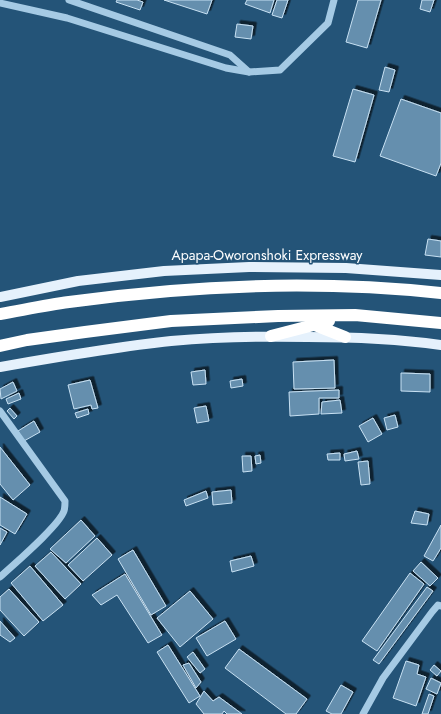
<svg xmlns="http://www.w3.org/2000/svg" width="441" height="714" font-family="Jost,sans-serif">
	<defs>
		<filter id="shadow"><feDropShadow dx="3.5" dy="-3.5" stdDeviation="0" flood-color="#0009"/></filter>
	</defs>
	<rect width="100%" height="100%" fill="#245478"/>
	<!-- building -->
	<g fill="#658fae" stroke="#c8e1f3" filter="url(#shadow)">
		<polygon points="117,0 137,0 143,2 140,10 116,2"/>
		<polygon points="164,0 212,0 207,14"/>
		<polygon points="247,0 274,0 270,13 245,4"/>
		<polygon points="277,0 288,0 282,18 272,15"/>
		<polygon points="358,0 381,0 367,48 346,42"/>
		<polygon points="422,0 434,0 430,12 420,9"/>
		<polygon points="237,24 253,26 251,39 235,37"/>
		<polygon points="385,67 395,70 389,92 379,90"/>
		<polygon points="353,89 374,95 355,162 333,156"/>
		<polygon points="401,99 441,113 441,163 436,176 380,156"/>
		<polygon points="428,239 441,241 441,257 425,255"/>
		<polygon points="334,360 335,388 294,389 293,362"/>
		<polygon points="205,370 206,384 193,385 191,372"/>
		<polygon points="401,373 430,374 430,392 401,391"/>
		<polygon points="242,379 243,386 231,388 230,381"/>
		<polygon points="90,380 98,408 92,409 91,405 74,409 68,385"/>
		<polygon points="13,382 17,391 1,399 0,389"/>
		<polygon points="339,390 339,398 319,398 319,414 290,416 289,392"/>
		<polygon points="19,393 21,399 8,404 6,399"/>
		<polygon points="340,400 342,413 321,414 322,402"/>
		<polygon points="206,406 209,421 197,423 194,408"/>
		<polygon points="10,408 17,416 14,419 7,411"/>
		<polygon points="88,409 89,414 77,418 75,413"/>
		<polygon points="395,415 398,427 387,430 384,418"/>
		<polygon points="373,418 382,434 368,442 359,426"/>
		<polygon points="34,421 40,432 24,441 18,431"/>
		<polygon points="0,447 30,485 13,500 0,484"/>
		<polygon points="357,451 359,459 345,461 344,454"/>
		<polygon points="340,453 340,460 328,460 327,454"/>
		<polygon points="260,455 261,463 256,464 255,456"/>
		<polygon points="242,456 251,456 252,471 243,472"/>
		<polygon points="368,461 370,484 361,485 358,462"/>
		<polygon points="231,490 232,503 213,505 212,492"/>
		<polygon points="206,491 208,498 186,506 184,500"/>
		<polygon points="0,497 27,514 15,534 0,525"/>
		<polygon points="415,511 429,514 427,525 411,523"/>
		<polygon points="81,520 95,536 66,563 50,549"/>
		<polygon points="441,525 441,548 433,561 424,556"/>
		<polygon points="0,528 7,532 0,545"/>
		<polygon points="97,538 112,555 83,581 68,565"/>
		<polygon points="133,550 166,606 151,615 118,559"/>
		<polygon points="51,552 81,584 65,599 35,566"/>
		<polygon points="251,556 254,566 232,572 230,561"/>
		<polygon points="421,562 438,578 430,586 413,571"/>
		<polygon points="30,566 63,605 43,621 11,583"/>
		<polygon points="410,573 424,584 377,651 362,641"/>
		<polygon points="125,574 162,635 148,643 117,595 101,605 92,595"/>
		<polygon points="427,587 433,591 379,664 373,660"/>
		<polygon points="9,589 39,622 24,636 0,610 0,597"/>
		<polygon points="190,591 213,619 180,647 157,618"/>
		<polygon points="0,621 15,638 10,642 0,635"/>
		<polygon points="225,621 236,639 207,656 196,638"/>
		<polygon points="168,645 200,696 189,703 157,652"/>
		<polygon points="239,649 307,699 296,714 286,714 225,668"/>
		<polygon points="193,652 205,669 200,673 187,657"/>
		<polygon points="406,661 419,665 417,674 426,677 416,706 393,698"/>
		<polygon points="189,663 201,682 196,688 183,665"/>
		<polygon points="434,665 441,671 437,676 430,670"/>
		<polygon points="431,678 441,683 437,694 426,689"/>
		<polygon points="341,685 353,692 341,714 332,714 326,711"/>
		<polygon points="204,691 213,701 219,697 242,714 227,714 224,711 222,714 204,714 196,704"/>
		<polygon points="429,694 434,696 428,714 422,714"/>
	</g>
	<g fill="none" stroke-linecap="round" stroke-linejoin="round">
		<!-- minor -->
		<g stroke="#a5cae4" stroke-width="7">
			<polyline points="69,0 230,55 249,72"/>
			<polyline points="0,3 67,18 226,68 249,72 280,70 328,23 334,0"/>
			<path d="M0,411L65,501C65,504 65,508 64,511C59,526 14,564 0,577"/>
			<polyline points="363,714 383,678 432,612 438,605 441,606"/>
		</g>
		<!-- major -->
		<g stroke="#e5f1fc" stroke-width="10">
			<polyline points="0,297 78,281 164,271 249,267 346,268 441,275"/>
			<path d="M0,367C57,357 114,347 171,341C217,337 262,336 308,337C352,337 397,339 441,345"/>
		</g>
		<!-- highway -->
		<g stroke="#fff" stroke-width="12">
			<path d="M0,314C23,310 46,305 69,302C191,285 318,280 441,293"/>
			<polyline points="312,324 345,337"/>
			<polyline points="271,336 329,321"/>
			<polyline points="0,346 27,340 85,332 171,321 278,316 355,315 441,323"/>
		</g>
	</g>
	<g text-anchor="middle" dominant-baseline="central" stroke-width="3" stroke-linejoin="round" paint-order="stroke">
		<!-- street labels -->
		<g font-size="14" fill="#fff" stroke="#245478">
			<text x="267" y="255">Apapa-Oworonshoki Expressway</text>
		</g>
	</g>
</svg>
